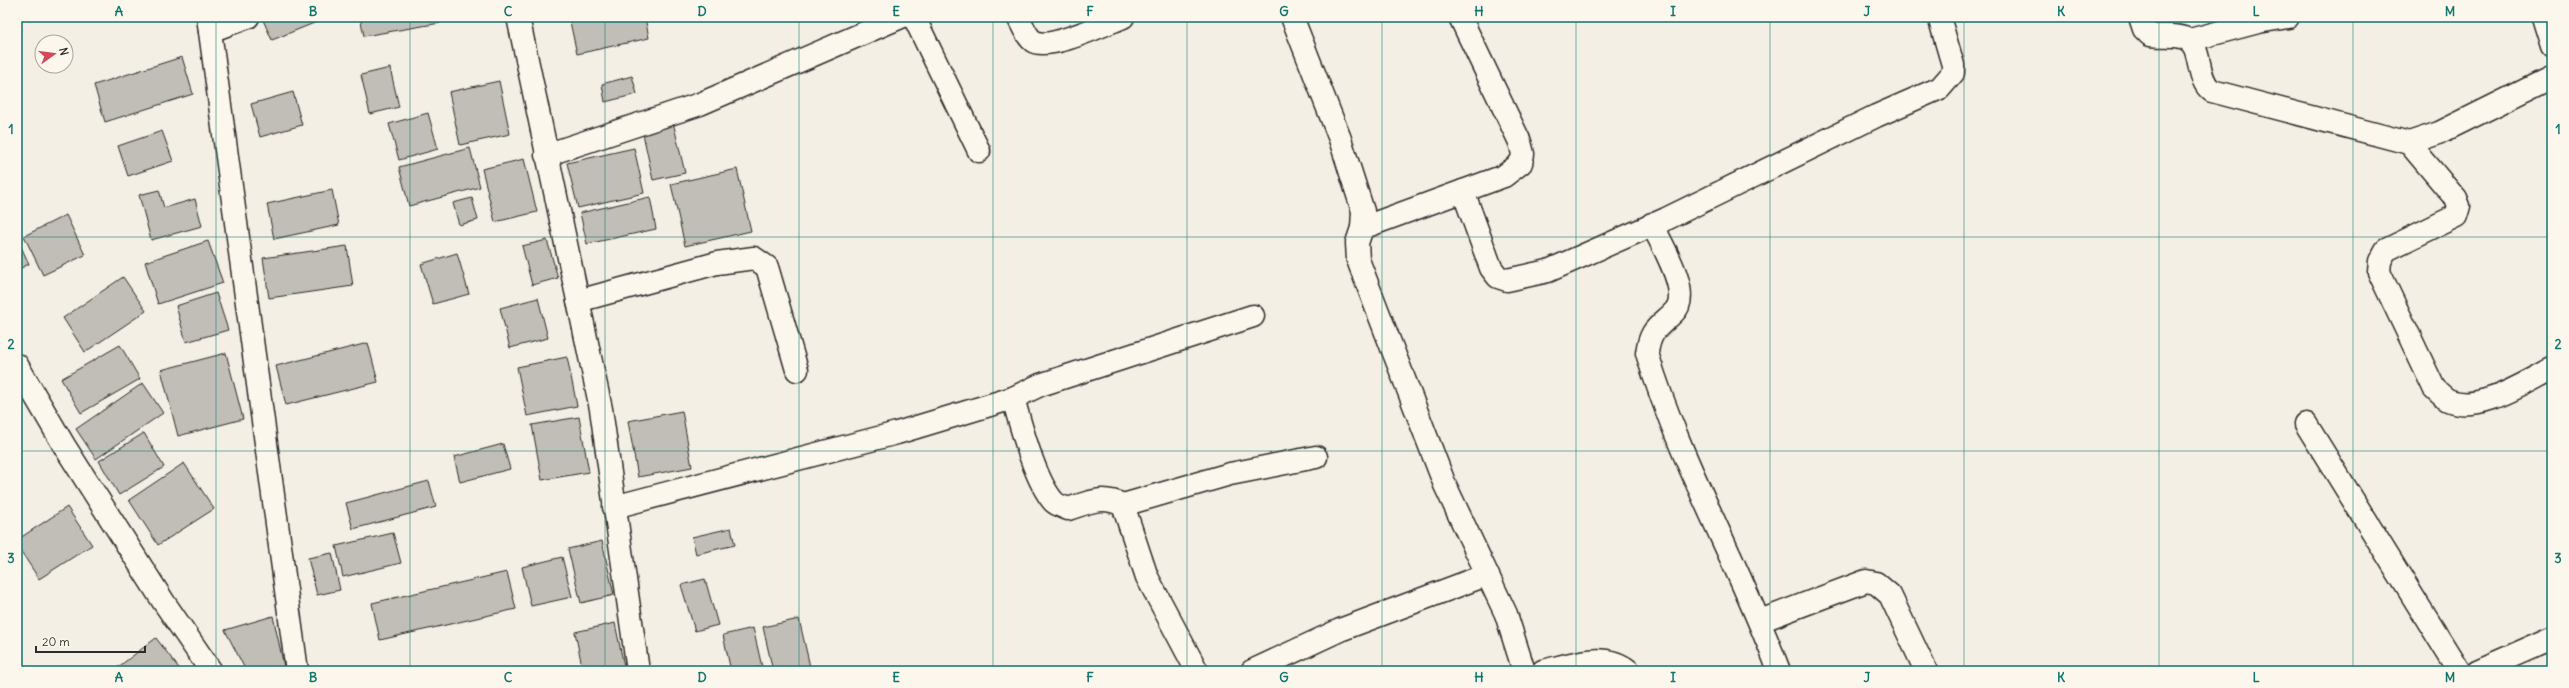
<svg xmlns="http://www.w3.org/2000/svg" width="2569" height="688" font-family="Delius,sans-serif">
	<rect width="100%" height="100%" fill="#f3efe4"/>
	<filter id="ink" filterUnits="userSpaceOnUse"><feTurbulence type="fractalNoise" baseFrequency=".025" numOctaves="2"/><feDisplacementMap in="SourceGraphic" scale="8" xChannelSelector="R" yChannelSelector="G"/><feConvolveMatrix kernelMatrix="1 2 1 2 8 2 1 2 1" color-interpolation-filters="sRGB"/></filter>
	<g filter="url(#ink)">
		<!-- building -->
		<g fill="#c0beb6" stroke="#2b2b2b">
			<polygon points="270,17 329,17 272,40 263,20"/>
			<polygon points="360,17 439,17 440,23 364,36"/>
			<polygon points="569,17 645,17 649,38 577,54"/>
			<polygon points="182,57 193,94 105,122 94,85"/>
			<polygon points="390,68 399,107 370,114 361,75"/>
			<polygon points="632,76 637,94 605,102 602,84"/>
			<polygon points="499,81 510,134 460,145 449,92"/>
			<polygon points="293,92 302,125 260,137 251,104"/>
			<polygon points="428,113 438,149 399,160 389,124"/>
			<polygon points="673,122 685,173 653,180 642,129"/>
			<polygon points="162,131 173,161 128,176 118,146"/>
			<polygon points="470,148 480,187 409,206 399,167"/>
			<polygon points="634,148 644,193 578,208 567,163"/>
			<polygon points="524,159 537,212 495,222 482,169"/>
			<polygon points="737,169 751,231 685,246 671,184"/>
			<polygon points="159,190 164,208 195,199 202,226 151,240 139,195"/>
			<polygon points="332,190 339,225 274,239 267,204"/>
			<polygon points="650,197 656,229 587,244 580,213"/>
			<polygon points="472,198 478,220 459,225 453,203"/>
			<polygon points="66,215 85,255 43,275 24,236"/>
			<polygon points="17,238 29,264 17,270"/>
			<polygon points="547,240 558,278 532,285 522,246"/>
			<polygon points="208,241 223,283 158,304 145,262"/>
			<polygon points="347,246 353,286 269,298 263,258"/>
			<polygon points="457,253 469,294 433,304 421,264"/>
			<polygon points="123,277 146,311 85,352 63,318"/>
			<polygon points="216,293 228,330 186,342 176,306"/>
			<polygon points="538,298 548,338 510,348 500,308"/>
			<polygon points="368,343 378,382 286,405 276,366"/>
			<polygon points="120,345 140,379 81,413 61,379"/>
			<polygon points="226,353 243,419 178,436 161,370"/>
			<polygon points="567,357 577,406 527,416 517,367"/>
			<polygon points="143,383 163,413 96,459 76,429"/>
			<polygon points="682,411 692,467 638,477 628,421"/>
			<polygon points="579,417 589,472 542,480 532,425"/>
			<polygon points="144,433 164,467 119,495 99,461"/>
			<polygon points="503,444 510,469 460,482 454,457"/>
			<polygon points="184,463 214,509 158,545 129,500"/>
			<polygon points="429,481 436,507 353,529 346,503"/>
			<polygon points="67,507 92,545 39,579 17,545 17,540"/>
			<polygon points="731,528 735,545 696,554 692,537"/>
			<polygon points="393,533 401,563 343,577 336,546"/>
			<polygon points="602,541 614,595 581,603 568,549"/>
			<polygon points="332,553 340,590 317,595 308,558"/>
			<polygon points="562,557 572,597 531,606 522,567"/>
			<polygon points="507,572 516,609 380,640 372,603"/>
			<polygon points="705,579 718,625 695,631 681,585"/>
			<polygon points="273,616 285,671 246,671 225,630"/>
			<polygon points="799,619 811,671 773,671 763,627"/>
			<polygon points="615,623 625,671 583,671 575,632"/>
			<polygon points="753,628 762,667 731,671 723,635"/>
			<polygon points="156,638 181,671 113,671"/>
		</g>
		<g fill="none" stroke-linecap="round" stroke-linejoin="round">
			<!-- street casing -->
			<g stroke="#2b2b2b" stroke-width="25">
				<g id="street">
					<polyline points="208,17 297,671"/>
					<polyline points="518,17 601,409 638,671"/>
					<polyline points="914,17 979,151"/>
					<path d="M1018,17C1022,24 1026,36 1033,41C1048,51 1105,24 1123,17"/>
					<polyline points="1292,17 1340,139 1363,211 1362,228 1357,243 1358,260 1445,485 1506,614 1524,671"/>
					<path d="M2140,17L2144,29L2150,35C2161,37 2174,34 2184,38C2204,44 2194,78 2212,91L2409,143L2439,133L2552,77"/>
					<polyline points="2543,17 2552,46"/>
					<polyline points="210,31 248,17"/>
					<polyline points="2190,40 2258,22 2288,17"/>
					<path d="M2409,143L2456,199L2459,206L2456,216L2386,250L2380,261L2379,272L2434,388C2438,392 2443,397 2448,400C2478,414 2526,382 2552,369"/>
					<polyline points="546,155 700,104 901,17"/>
					<polyline points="1463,191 1491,268 1498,277 1507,280 1548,271 1666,219 1876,116 1940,88 1953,73 1953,65 1939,17"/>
					<path d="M1652,224C1661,244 1693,294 1674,312C1659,327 1650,329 1647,353C1680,463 1739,564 1779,671"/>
					<polyline points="1362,228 1504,176 1521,163 1523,154 1520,142 1460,17"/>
					<polyline points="578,301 717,263 754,258 767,267 797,370"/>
					<polyline points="17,365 65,447 163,601 211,671"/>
					<path d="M1013,398C1021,426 1035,481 1054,502C1057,505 1064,507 1068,509C1090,502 1102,495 1123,505L1147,577L1197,671"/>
					<polyline points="2306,424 2459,671"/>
					<polyline points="1123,505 1230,474 1316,457"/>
					<polyline points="614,507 897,433 1013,398 1040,385 1253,316"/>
					<polyline points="1760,621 1866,581 1876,583 1890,595 1926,671"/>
					<polyline points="1252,671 1340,630 1486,575"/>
					<path d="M1543,671C1572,664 1604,651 1629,671"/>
					<polyline points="2477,671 2552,638"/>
				</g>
			</g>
			<!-- street -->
			<use href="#street" stroke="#fbf7ec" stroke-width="22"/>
		</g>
	</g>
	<!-- grid -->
	<path fill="none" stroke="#0f766e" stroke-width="1" stroke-opacity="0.55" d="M216,17V671M410,17V671M605,17V671M799,17V671M993,17V671M1187,17V671M1382,17V671M1576,17V671M1770,17V671M1964,17V671M2159,17V671M2353,17V671M17,237H2552M17,451H2552"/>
	<!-- margin -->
	<rect width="2569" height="688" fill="none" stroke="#fbf7ec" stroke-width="44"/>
	<!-- north arrow -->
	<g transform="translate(54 54) rotate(76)"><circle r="19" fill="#fbf7ec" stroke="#a8a59f"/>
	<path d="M0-3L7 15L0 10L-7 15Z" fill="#d1495b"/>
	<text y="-6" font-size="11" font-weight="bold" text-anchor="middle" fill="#2b2b2b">N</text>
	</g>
	<!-- scale -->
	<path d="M36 646v6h109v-6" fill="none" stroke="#2b2b2b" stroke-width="2"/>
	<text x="42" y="646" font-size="12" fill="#2b2b2b" stroke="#fbf7ec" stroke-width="3" paint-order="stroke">20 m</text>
	<rect x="22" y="22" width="2525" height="644" fill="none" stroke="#0f766e" stroke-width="1.5"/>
	<g font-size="13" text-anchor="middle" font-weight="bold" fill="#0f766e">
		<text x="119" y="16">A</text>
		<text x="313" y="16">B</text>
		<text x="508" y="16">C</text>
		<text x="702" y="16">D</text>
		<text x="896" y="16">E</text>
		<text x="1090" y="16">F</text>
		<text x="1284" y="16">G</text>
		<text x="1479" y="16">H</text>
		<text x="1673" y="16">I</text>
		<text x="1867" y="16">J</text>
		<text x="2061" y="16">K</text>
		<text x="2256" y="16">L</text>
		<text x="2450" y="16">M</text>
		<text x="11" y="134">1</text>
		<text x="2558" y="134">1</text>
		<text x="11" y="349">2</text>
		<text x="2558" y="349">2</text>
		<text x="11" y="563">3</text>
		<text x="2558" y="563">3</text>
		<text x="119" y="682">A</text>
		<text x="313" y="682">B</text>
		<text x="508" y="682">C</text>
		<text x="702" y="682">D</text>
		<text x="896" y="682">E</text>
		<text x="1090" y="682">F</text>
		<text x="1284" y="682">G</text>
		<text x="1479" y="682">H</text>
		<text x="1673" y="682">I</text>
		<text x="1867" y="682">J</text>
		<text x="2061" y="682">K</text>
		<text x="2256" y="682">L</text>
		<text x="2450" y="682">M</text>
	</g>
</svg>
